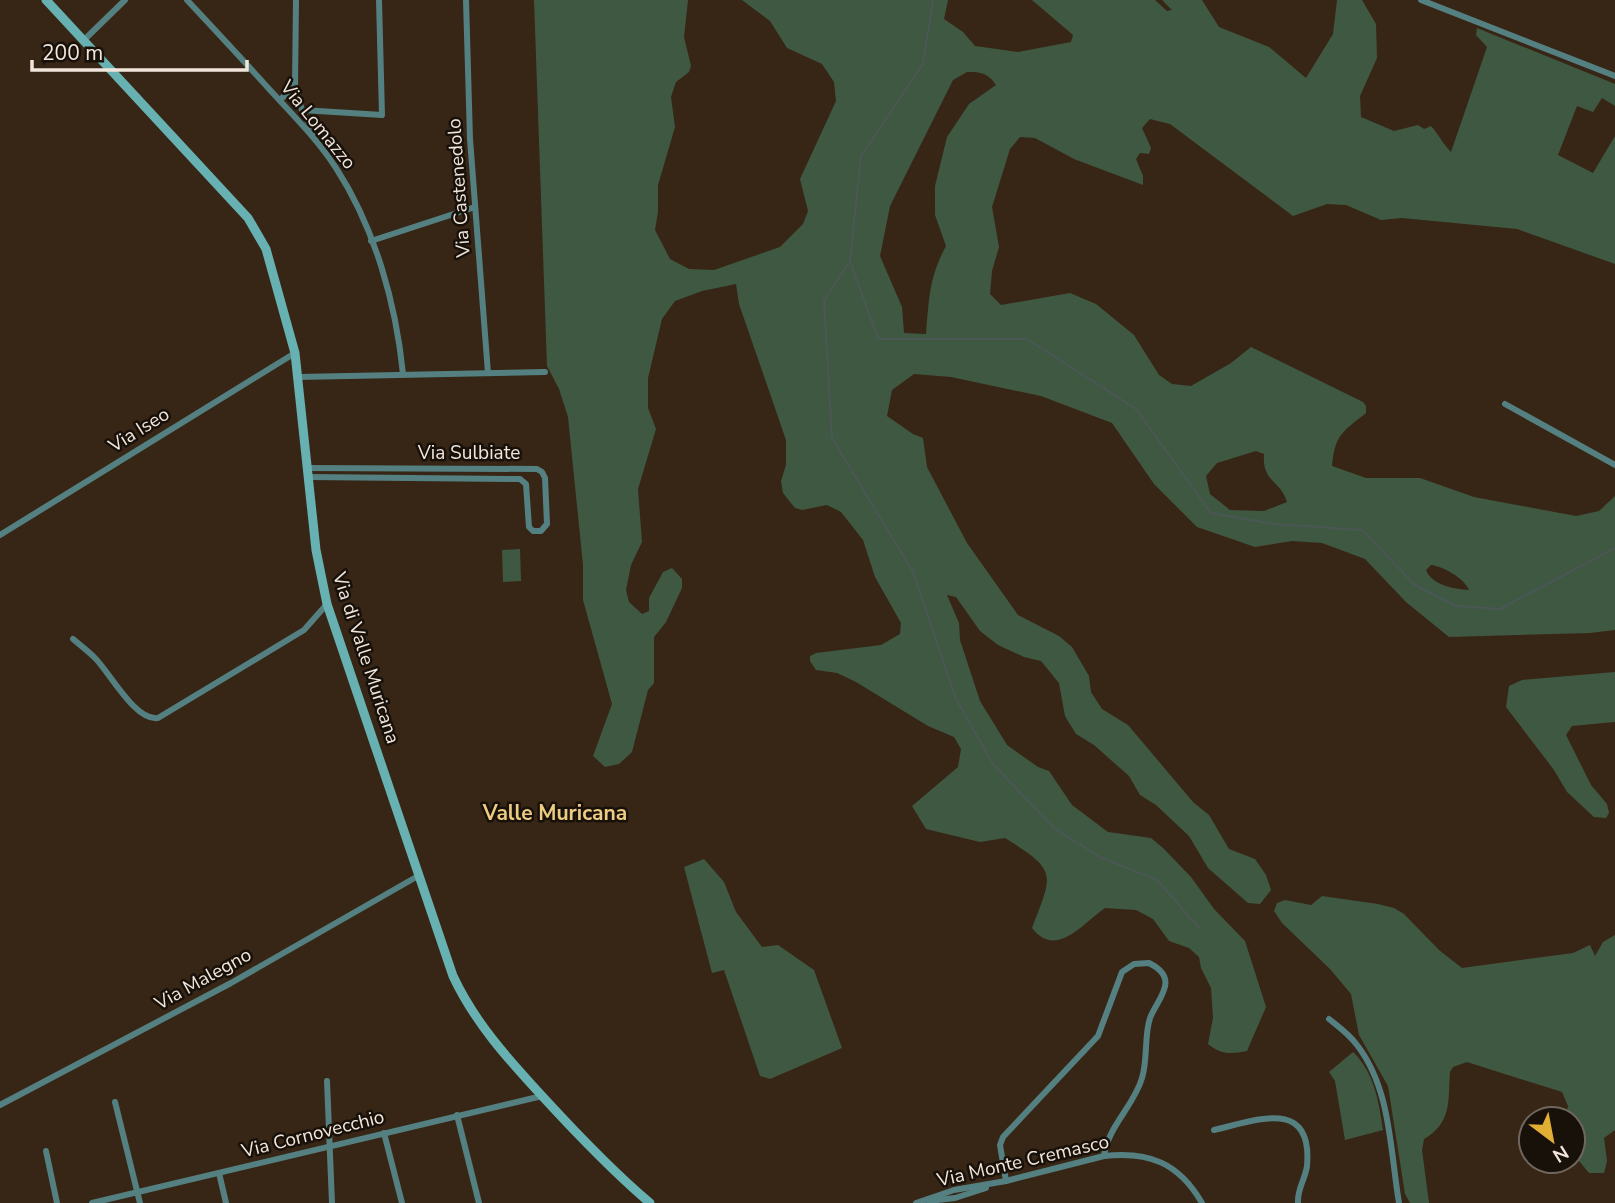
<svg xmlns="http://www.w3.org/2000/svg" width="1615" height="1203" font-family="'Nunito Sans',sans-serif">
	<rect width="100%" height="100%" fill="#372616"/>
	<!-- green -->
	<g fill="#3f5842" fill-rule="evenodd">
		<path d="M534,0H688L684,37L691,66L689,72L676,82L671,97L675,127L658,185V212L655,230L670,259L689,269L714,270L780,247L803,224L808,211L800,179L836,101L834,82L822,64L787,48L770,21L742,0H948L944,19L963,32L975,46L1018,52L1071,42L1073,35L1032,0H1155L1167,11L1172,10L1162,0H1202L1219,27L1269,47L1306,78L1333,34L1337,0H1362L1376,24L1377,58L1360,96L1361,117L1394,131L1418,125L1424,129L1431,126C1439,135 1443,144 1451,152L1487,47L1476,35L1477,28L1615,84V106L1602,98L1593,112L1577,106L1558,155L1593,173L1615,136V264L1517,229L1402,218L1381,220L1346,205L1327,204L1293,216L1170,124L1150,119L1142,128L1151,148L1149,154L1140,153L1136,159L1143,176V185L1074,159L1035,138L1020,137L1010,149L992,207L999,247L992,271L990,294L1001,305L1070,293L1096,304L1134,335L1159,375L1172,384L1191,386L1231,363L1251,347L1363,402L1366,406V413C1342,432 1335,435 1332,466L1366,478H1420L1474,497L1576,516L1599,511L1615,496V630L1590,633L1449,637L1406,602L1365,559L1322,543L1292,541L1255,547L1197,527L1154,484L1112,423L1041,396L951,377L914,374L892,390L887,416L913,434L923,438L927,467L967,543L1018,615L1059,636L1072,647L1089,676L1091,692L1102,709L1128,725L1193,802L1209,815L1229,849L1255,859L1266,875L1271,890L1260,904L1248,903L1208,868L1189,836L1156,805L1140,795L1129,776L1094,745L1076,734L1065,716L1059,683L1041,661L1024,657L998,645L980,631L956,597L947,595L959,623L960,640L980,701L1007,745L1038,767L1049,771L1072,805L1108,832L1151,838L1163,848L1191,877L1214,909L1245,941L1266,1007L1247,1051C1231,1054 1221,1055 1208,1044L1213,1018L1211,988L1201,968L1199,957L1189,948L1169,941L1153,919L1136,910L1105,908C1082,924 1056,959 1032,928C1053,873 1058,871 1005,838L980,842L926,829L912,806L958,767L961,749L954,737L928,726L856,682L837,673L816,670L810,661V656L816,653L881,645L900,634L901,623L875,577L863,540L841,512L827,505L802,510L795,508L783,493L781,481L786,465V440L739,304L736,284L702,291L675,301L662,319L648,378V408L656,429L638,489L642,542L631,565L626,590L629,602L642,614L649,611V598L663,572L672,568L682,579V588L666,622L654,637V683L648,690L632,752L619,764L605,767L593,756L612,704L583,600V565L568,417L559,389L547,366ZM967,72C981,72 988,73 996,85L969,104L947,137L935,186V215L946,246C929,278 929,298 926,334L904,333L902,307L880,256L890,206L953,80ZM1256,451L1264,454C1262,483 1280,479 1287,502L1264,511L1230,510L1210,494L1206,476L1217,463ZM1431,565C1443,566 1465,579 1469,590C1453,589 1432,585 1426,570Z"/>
		<polygon points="520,549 521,581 503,582 502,550"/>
		<polygon points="1615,672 1615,722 1572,726 1566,735 1591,785 1607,804 1609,813 1606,818 1594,817 1567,792 1554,770 1506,707 1509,686 1522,680"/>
		<polygon points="704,859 724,882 736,912 762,947 778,945 814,970 842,1048 770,1079 760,1076 724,970 712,973 684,867"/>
		<path d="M1322,896L1378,904L1394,908L1404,914L1439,950L1462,968L1573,953L1590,945L1595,956L1603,942L1615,935V1130L1604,1138L1607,1161L1604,1173H1589L1575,1156L1573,1119H1566L1568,1106L1562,1092L1467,1062L1453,1067L1450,1072C1448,1101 1452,1123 1424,1139L1422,1150L1429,1203H1410L1405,1194L1388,1086L1359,1035L1351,994L1330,969L1282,923L1274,911L1277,903L1285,900L1311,905Z"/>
		<path d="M1353,1052C1374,1072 1379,1102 1383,1130L1345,1140L1335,1081L1329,1072Z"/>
	</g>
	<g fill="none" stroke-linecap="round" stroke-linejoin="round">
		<!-- stream -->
		<g stroke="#4b5755" stroke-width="2">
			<polyline points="933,0 923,64 861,156 850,261 878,339 1027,339 1136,409 1211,513 1273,524 1362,530 1415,585 1456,606 1500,609 1615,548"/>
			<polyline points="850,261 824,301 832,438 913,572 956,699 993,764 1055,829 1100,857 1157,880 1199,928"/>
		</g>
		<!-- street -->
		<g stroke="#548081" stroke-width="6">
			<path d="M187,0C215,30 243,60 270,90C293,115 317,139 336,168C375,228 396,304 403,374"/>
			<polyline points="466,0 470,139 488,373"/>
			<polyline points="1421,0 1615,76"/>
			<polyline points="84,40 125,0"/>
			<polyline points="295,86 302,110 313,133"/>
			<polyline points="280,100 295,86 296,0"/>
			<polyline points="302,110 382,115 379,0"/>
			<polyline points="371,241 475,207"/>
			<polyline points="298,377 545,372"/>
			<polyline points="1505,404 1615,465"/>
			<polyline points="308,468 537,469 542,472 545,478 547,524 541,531 533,531 529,527 526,484 520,479 309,477"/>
			<polyline points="0,535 295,353"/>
			<path d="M73,639C80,645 88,651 95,658C110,673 135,721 158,718L304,630L327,604"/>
			<path d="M1329,1019C1339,1027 1349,1034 1357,1045C1391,1089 1390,1150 1399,1203"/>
			<polyline points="327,1081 332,1203"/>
			<polyline points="115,1102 140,1203"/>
			<polyline points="0,1105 231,983 418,876"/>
			<polyline points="457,1115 479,1203"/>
			<path d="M1214,1130C1257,1120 1313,1097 1307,1166C1305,1180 1297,1189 1298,1203"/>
			<polyline points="384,1133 402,1203"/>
			<polyline points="46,1151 57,1203"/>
			<polyline points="219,1173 226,1203"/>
			<path d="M1006,1181L1000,1145L1003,1137L1098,1036L1122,972L1134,964L1149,963C1181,979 1158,998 1150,1018C1144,1036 1148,1059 1142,1078C1134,1106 1108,1126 1104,1156"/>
			<polyline points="929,1201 955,1198 986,1188"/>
			<polyline points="92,1203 542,1096"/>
			<path d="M916,1203L954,1190L1006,1181L1104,1156C1149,1151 1179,1163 1202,1203"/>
		</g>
		<!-- secondary -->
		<path stroke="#67b1b2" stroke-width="9" d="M46,0L248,218L266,249L295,353L316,550L327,604L453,976C475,1023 508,1059 543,1097C577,1134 611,1170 650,1203"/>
	</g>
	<g text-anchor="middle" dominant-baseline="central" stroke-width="5" stroke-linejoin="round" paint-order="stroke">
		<!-- street labels -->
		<g font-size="19" fill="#f2e6dc" stroke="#18110a">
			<text transform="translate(318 125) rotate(51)">Via Lomazzo</text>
			<text transform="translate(459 188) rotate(-94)">Via Castenedolo</text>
			<text transform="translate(139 430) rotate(-32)">Via Iseo</text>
			<text x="469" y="453">Via Sulbiate</text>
			<text transform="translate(366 658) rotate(72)">Via di Valle Muricana</text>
			<text transform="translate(203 979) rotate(-29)">Via Malegno</text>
			<text transform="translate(313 1134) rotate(-14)">Via Cornovecchio</text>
			<text transform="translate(1023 1161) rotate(-13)">Via Monte Cremasco</text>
		</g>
		<!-- neighbourhood labels -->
		<g font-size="21" font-weight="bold" fill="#edcb82" stroke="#18110a">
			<text x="555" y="813">Valle Muricana</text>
		</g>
	</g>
	<!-- north arrow -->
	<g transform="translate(1552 1140) rotate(148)"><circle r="33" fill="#18110a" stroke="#6f665e" stroke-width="2"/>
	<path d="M0-5L12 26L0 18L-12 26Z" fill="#e1af34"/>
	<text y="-10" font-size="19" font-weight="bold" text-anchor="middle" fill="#f2e6dc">N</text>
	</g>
	<!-- scale -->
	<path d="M32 60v10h215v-10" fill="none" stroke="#f2e6dc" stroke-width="3.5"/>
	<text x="42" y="60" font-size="21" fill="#f2e6dc" stroke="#18110a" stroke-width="5" paint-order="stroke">200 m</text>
</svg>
